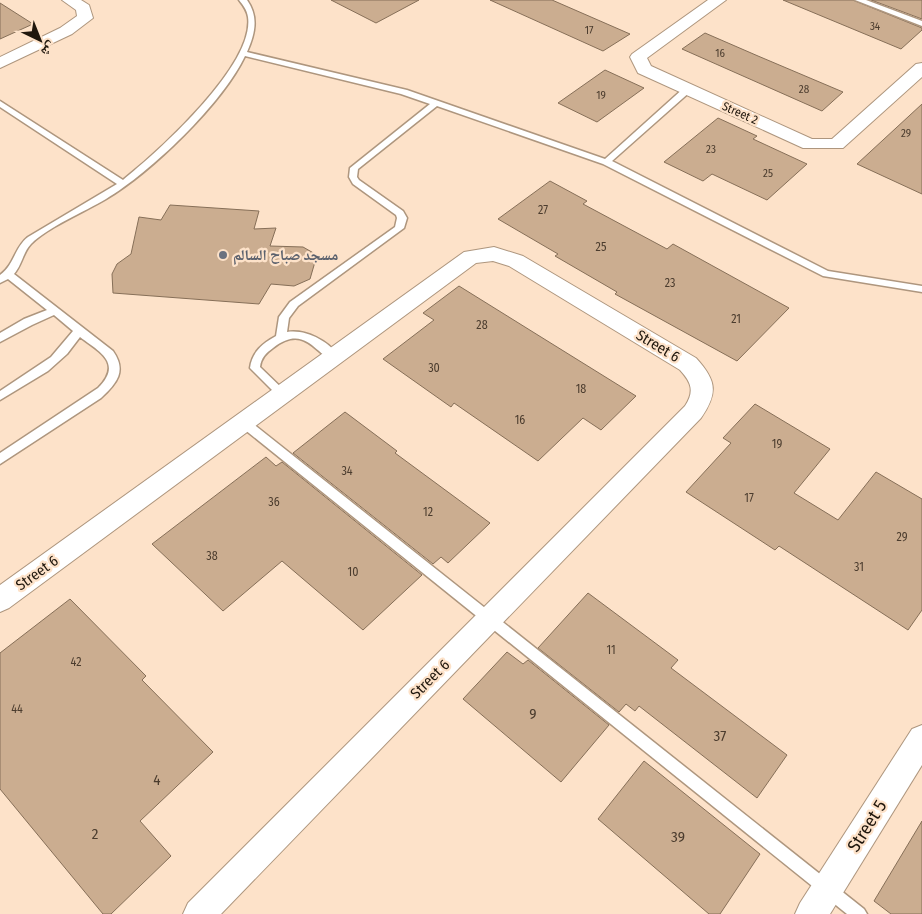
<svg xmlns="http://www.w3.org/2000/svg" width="922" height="914" font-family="'Fira Sans Condensed','Noto Naskh Arabic',sans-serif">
	<rect width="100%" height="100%" fill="#fde2c9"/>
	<!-- building -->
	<g fill="#cbad90" stroke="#866f58">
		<polygon points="331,0 419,0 376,23"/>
		<polygon points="490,0 552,0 630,34 603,51"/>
		<polygon points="783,0 853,0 922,28 922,30 901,49"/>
		<polygon points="871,0 922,0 922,19"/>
		<polygon points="0,3 33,24 0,39"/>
		<polygon points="705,33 758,56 843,92 822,111 682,49"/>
		<polygon points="605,70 644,88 597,122 558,103"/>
		<polygon points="922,104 922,194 857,164"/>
		<polygon points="718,118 757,136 753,139 807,164 767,200 712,174 703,181 664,162"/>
		<polygon points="550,181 587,201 583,204 667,249 673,244 789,308 737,361 615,294 617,292 555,256 558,254 498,219"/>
		<polygon points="170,205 259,211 254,229 276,228 270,246 303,247 317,255 310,279 294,286 271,284 259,304 113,293 112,274 117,264 131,254 139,217 161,220"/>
		<polygon points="459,286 541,337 636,396 601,430 583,418 538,461 454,403 451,407 383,359 434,320 423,313"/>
		<polygon points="755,404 830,449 794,493 838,520 876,472 922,499 922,610 908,630 779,546 775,550 686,492 731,443 723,438"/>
		<polygon points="345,412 397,451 395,453 490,523 448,563 441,557 433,564 293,453"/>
		<polygon points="266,457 276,466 282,462 422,575 363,630 282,561 223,611 152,544"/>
		<polygon points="588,593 678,660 671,668 787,755 757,798 639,706 635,711 626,704 619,712 538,648"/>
		<polygon points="70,599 146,676 142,680 213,752 140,821 171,856 111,914 103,914 0,789 0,653"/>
		<polygon points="507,652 523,664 528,660 609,725 561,782 463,699"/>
		<polygon points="644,761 760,854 720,914 709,914 598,819"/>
		<polygon points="922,821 922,914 891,914 874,901"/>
	</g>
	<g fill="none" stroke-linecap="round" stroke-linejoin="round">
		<!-- service casing -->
		<g stroke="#ae967e" stroke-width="3">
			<g id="service">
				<path d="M239,0H247C259,17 255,34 247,52L407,90L605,159L685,87H691V91L612,161L828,271L922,286V292L823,276L603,164L437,106L358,169L357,177L359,180L403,211L407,218L404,228L298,306L289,318L287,332C306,329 328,341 339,356L338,359C318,364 309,320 273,348C266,353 261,358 260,367L288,394L283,398L279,397L250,368C252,352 263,343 276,336L279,317L290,302L395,227L397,218L396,215L353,184L349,177L350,168L430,104L401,94L245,56C222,104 151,172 106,199C84,212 48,227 31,244C23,252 22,265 14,274L113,351C127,371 117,383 101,398L0,464V453L98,388C123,363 100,352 80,337L67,354L48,371L0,400V391L51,357L73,331L54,315L32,325L0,342V333L24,319L47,310L8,279L0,283V275C15,264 14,248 28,237L117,184L0,107V101L123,180C158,152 255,65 248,17C247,10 243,5 239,0Z"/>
				<polygon points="855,0 866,0 922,21 922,26"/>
				<polygon points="243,418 247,419 864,909 867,914 847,914 239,425 238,422"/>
			</g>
		</g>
		<!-- minor casing -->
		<g stroke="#ae967e" stroke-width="2">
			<g id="minor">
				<polygon points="62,0 81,0 89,5 93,18 72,34 0,68 0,57 60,28 77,16 76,10"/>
				<polygon points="708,0 726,0 647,58 651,66 812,139 832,139 916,64 922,63 922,77 843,148 803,148 638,73 630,57 632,54"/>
				<path d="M494,247L523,256L696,358C717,381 718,393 701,418L221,914H183L188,903L685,406C695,391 691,382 680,370L509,266L493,261L476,263L9,608L0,612V585L464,252Z"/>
				<polygon points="922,725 922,765 830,914 795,914 800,903 912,729"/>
			</g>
		</g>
		<!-- service -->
		<use href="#service" fill="#fff" fill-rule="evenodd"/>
		<!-- minor -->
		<use href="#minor" fill="#fff" fill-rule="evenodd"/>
	</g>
	<!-- markers -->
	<circle fill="#6b7280" stroke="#fde2c9" stroke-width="2" cx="223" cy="255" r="5"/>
	<g text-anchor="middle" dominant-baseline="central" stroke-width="4.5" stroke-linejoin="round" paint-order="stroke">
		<!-- far-number labels -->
		<g font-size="11" fill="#4b3c2e">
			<text x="875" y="26">34</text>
			<text x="589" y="30">17</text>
			<text x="720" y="53">16</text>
			<text x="804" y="89">28</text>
			<text x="601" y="95">19</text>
			<text x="906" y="133">29</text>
			<text x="711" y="149">23</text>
			<text x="768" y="173">25</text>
		</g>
		<!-- far-street labels -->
		<g font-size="12" fill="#20170d" stroke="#fde2c9">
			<text transform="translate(740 113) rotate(24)">Street 2</text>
		</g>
		<!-- number labels -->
		<g font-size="12" fill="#4b3c2e">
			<text x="543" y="210">27</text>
			<text x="601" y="247">25</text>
			<text x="670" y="283">23</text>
			<text x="736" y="319">21</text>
			<text x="482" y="325">28</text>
			<text x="434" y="368">30</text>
			<text x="581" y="389">18</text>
			<text x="520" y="420">16</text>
			<text x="777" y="444">19</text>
			<text x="347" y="471">34</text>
			<text x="749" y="498">17</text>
			<text x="274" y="502">36</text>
			<text x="428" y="512">12</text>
			<text x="902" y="537">29</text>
			<text x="212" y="556">38</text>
			<text x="859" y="567">31</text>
			<text x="353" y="572">10</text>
			<text x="611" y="650">11</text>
			<text x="76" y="662">42</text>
			<text x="17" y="709">44</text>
		</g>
		<!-- worship labels -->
		<g font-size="15" font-weight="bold" fill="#5b616d" stroke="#fde2c9" text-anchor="start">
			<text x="233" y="255">مسجد صباح السالم</text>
		</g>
		<!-- street labels -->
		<g font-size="15" fill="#20170d" stroke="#fde2c9">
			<text transform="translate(658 346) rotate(31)">Street 6</text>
			<text transform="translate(37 573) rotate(-36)">Street 6</text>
			<text transform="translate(430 679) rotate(-45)">Street 6</text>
		</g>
		<!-- near-number labels -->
		<g font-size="15" fill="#4b3c2e">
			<text x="533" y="714">9</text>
			<text x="720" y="736">37</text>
			<text x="157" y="780">4</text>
			<text x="95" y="834">2</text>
			<text x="678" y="837">39</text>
		</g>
		<!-- near-street labels -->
		<g font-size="18" fill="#20170d" stroke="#fde2c9">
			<text transform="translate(867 826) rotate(-58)">Street 5</text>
		</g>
	</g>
	<!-- north arrow -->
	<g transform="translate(40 40) rotate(137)" stroke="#fde2c9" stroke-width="4" paint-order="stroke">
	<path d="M0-4L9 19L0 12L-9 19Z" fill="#20170d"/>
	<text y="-8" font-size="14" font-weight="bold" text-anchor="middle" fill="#20170d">ش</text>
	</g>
</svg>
